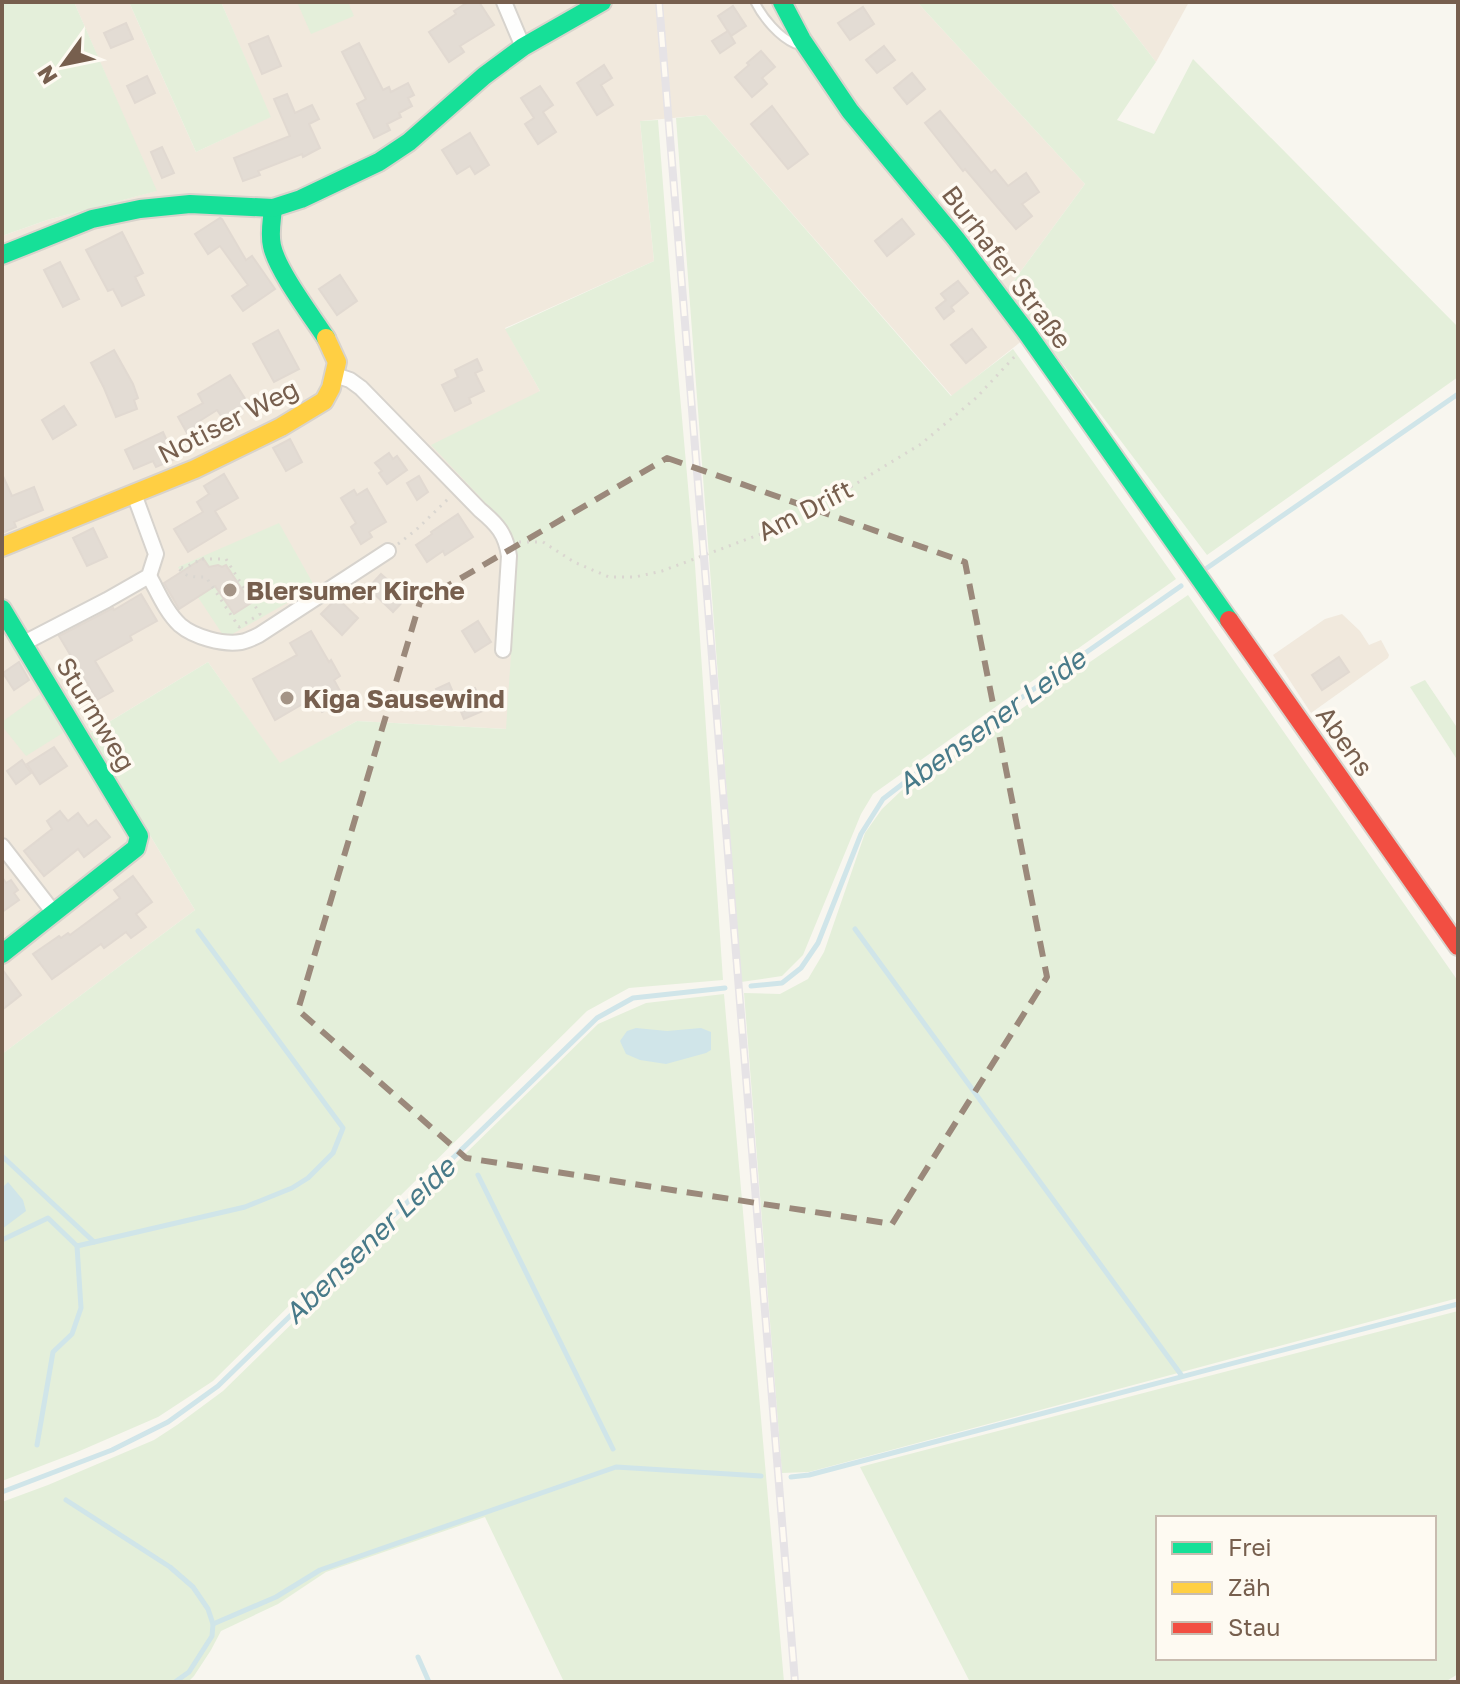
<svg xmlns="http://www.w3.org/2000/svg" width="1460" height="1684" font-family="'Golos Text',sans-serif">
	<rect width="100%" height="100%" fill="#f8f6ef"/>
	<!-- residential -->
	<g fill="#f1e9dd">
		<polygon points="74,2 129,2 196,152 270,117 221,2 917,2 1085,184 1007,290 1037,329 952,396 706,115 640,121 654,261 505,328 540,391 495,513 513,537 517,561 507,729 357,721 280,764 208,662 89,734 195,910 2,1054 2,236 47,220 156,191"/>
		<polygon points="1110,2 1189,2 1156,62"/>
		<polygon points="1342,614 1360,631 1369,645 1381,640 1389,655 1388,658 1311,713 1273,655 1325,619"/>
	</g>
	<!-- green -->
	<g fill="#e4efda" fill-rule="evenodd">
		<polygon points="2,2 74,2 157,191 47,220 2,236"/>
		<polygon points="129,2 221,2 271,117 196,152"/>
		<polygon points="297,2 348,2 354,16 311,34"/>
		<polygon points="917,2 1110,2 1156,62 1117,120 1154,134 1193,59 1458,327 1458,377 1207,555 1007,290 1085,184"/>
		<polygon points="706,115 951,396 1013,349 1176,579 873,794 861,814 803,955 782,976 741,982 676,118"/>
		<polygon points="658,120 675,339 695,565 723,980 629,988 587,1011 213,1381 158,1417 75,1453 2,1481 2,1054 195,910 89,734 208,662 280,763 357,721 506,729 517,562 513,537 495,513 431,445 540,391 505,329 654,261 640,121"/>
		<polygon points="279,523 315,587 229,636 223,635 178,567"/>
		<polygon points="1188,595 1458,981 1458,1298 809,1472 782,1473 744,993 780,994 808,979 824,952 865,833 882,809 901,791"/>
		<polygon points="1425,680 1458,729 1458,761 1410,687"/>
		<polygon points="43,692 66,731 26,756 2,726 2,722"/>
		<polygon points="724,994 784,1682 564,1682 485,1517 326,1572 278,1604 221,1631 211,1650 194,1676 188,1682 2,1682 2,1502 48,1485 154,1440 177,1425 223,1391 598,1024 646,1003"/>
		<path d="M1458,1311V1674L1445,1682H970L860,1467ZM1158,1518H1434V1658H1158Z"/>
	</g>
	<!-- water -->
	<g fill="#d0e5e9">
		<polygon points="636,1028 667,1031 701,1028 711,1032 711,1050 706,1053 666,1064 640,1060 626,1054 620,1041 627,1031"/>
		<polygon points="8,1182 23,1200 26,1211 2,1229 2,1188"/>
	</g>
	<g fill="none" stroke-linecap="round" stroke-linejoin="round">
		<!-- stream -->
		<g stroke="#d0e5e9" stroke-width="5">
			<polyline points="1207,568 1458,394"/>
			<polyline points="855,929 1182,1376"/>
			<polyline points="751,986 782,983 801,968 818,943 861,834 883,799 948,749 1181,586"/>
			<polyline points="2,1156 94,1242"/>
			<polyline points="478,1175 613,1449"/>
			<polyline points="2,1240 48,1218 77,1246 81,1308 72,1334 53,1352 37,1445"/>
			<polyline points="77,1246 245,1207 292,1188 308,1178 333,1153 343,1128 198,931"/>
			<polyline points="791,1477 809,1475 1458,1304"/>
			<polyline points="2,1492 112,1450 168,1422 218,1386 597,1018 633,998 725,988"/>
			<polyline points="66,1500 170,1567 193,1587 208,1609 213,1624 212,1636 189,1672 175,1682"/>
			<polyline points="213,1624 276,1597 320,1570 616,1467 761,1476"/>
			<polyline points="418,1657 429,1682"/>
		</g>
	</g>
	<!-- building -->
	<g fill="#e3dcd4" stroke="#e1d9d1" stroke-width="2">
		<polygon points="468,2 479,2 494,25 460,46 464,52 449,62 429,32 456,14 454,11"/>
		<polygon points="733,6 746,26 731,36 718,16"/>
		<polygon points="863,7 874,24 850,40 838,23"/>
		<polygon points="126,23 133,39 111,48 104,33"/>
		<polygon points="728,31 735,43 720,53 712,41"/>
		<polygon points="268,36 281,66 262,74 249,44"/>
		<polygon points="359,43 383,90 389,87 391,92 408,83 414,95 408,98 412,106 399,113 401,117 387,124 390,130 374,138 357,104 366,99 342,52"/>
		<polygon points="884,46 895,60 877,73 866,60"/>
		<polygon points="761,51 775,67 762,78 767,84 752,97 735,77 749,65 747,63"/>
		<polygon points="604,65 612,78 601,85 613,105 597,115 577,83"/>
		<polygon points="912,73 925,89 907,104 894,88"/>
		<polygon points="147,76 155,93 135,103 127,86"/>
		<polygon points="540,86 553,105 543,112 556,132 538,144 525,124 534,118 521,98"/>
		<polygon points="287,94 295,113 312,105 319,119 309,124 320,148 303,157 302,154 258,171 260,175 243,181 234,158 290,136 274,99"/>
		<polygon points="772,106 808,154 788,169 751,124"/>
		<polygon points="940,111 991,173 995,170 1008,186 1026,173 1039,192 1022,204 1032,216 1016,229 965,169 963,171 925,123"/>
		<polygon points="470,133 489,165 475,174 470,166 457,174 442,150"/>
		<polygon points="162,147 174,173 162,178 151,152"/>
		<polygon points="220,218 222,219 246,260 252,256 275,289 243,311 232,296 248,285 220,246 208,254 195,234"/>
		<polygon points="902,219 914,234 887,256 875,241"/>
		<polygon points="122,232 143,273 135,277 144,295 122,306 113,289 108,291 86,250"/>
		<polygon points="60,262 79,299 63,307 44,270"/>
		<polygon points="340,275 357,301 337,315 319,289"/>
		<polygon points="958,281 968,293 951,307 954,311 944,319 936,308 946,300 941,294"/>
		<polygon points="972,329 986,347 966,363 951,345"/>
		<polygon points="278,330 299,369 274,382 253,344"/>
		<polygon points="114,350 133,384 138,398 134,400 137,409 116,417 104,388 91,363"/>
		<polygon points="477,359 482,370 475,373 484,391 469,398 471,403 455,411 442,385 458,377 455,370"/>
		<polygon points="230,375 249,405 224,420 217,410 198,422 205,434 192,442 178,417 203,403 198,394"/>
		<polygon points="64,406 76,425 53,439 42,420"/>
		<polygon points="163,432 175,459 156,467 153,461 134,469 125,450"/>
		<polygon points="290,439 302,462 286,471 273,448"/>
		<polygon points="389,453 393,459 397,456 407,470 387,484 379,473 382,471 375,463"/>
		<polygon points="2,474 12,496 34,487 43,510 14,522 16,527 2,533"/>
		<polygon points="224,474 238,498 215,511 226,529 188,552 174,529 203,512 197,502 209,494 204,486"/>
		<polygon points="419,476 428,492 417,500 407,483"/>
		<polygon points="367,489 386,522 369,532 372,537 361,544 351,527 356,523 341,498 354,490 357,495"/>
		<polygon points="458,514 473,537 445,555 443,551 427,562 416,545 432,534 431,532"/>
		<polygon points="93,528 107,557 87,566 73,538"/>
		<polygon points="203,558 209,567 218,565 222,567 226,565 251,603 234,614 215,586 179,609 164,583"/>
		<polygon points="381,574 407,597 393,612 368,588"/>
		<polygon points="141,594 157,621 130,636 132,640 95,661 113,691 97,700 59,636 113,608 114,610"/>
		<polygon points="337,598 358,618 342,635 321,614"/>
		<polygon points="478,621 491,642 475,652 462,631"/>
		<polygon points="311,631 329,662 331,660 340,676 334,680 345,700 322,712 313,698 275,720 253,679 297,655 290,643"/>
		<polygon points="1339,657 1349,672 1322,690 1312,675"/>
		<polygon points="19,662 29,680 14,690 3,673"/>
		<polygon points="449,683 455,697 442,703 436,689"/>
		<polygon points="475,688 485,710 464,719 455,697"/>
		<polygon points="54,747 67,766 40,784 27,764"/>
		<polygon points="22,760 31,773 16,784 7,771"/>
		<polygon points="60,811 68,821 78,813 88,826 96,820 110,837 84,857 78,849 44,876 24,851 52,829 47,821"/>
		<polygon points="133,876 152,902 136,914 146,927 131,938 126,932 104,948 101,944 52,979 33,954 59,936 61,938 68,933 70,935 120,898 114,890"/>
		<polygon points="2,877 6,883 11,880 18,890 14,893 19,900 2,912"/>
		<polygon points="2,969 21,995 2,1010"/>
	</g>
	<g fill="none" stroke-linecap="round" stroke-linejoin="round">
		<!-- lane casing -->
		<g stroke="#d7d3cd" stroke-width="11">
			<path id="lane" d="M755,2C763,18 779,37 795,44L801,41"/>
		</g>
		<!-- street casing -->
		<g stroke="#d7d3cd" stroke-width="18">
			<g id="street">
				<polyline points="504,2 523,47"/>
				<path d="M335,375L350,380L361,388L480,510C497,524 506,534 509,556L503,650"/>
				<path d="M149,576C158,592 166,612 180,625C194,637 223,645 241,642C247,641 253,638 259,635L388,551"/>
				<polyline points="22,644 107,600 149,576 156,554 134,494"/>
				<polyline points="2,846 54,913"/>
			</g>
		</g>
		<!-- fast casing -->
		<g stroke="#d8d3cc" stroke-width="22">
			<g id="fast">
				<polyline points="782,2 802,40 850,111 956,239 1027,333 1229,620"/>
				<path d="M273,208C272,221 269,233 272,246C277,270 311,315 326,338"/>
				<polyline points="2,255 92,219 140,209 190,204 273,208 301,199 379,162 409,142 484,76 523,47 602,2"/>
				<polyline points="2,609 139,836 136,848 2,954"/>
			</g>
		</g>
		<!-- slow casing -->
		<g stroke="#d8d3cc" stroke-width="22">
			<polyline id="slow" points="2,547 195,469 281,427 324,401 331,388 337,362 326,338"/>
		</g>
		<!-- jam casing -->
		<g stroke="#d8d3cc" stroke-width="22">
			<polyline id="jam" points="1229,620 1458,946"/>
		</g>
		<!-- path -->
		<g stroke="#dad6d0" stroke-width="3" stroke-dasharray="2 6" stroke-linecap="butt">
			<polyline points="519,542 543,542 574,562 609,577 635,577 662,571 793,522 921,444 976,398 1018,353"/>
			<polyline points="398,544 416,530 449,498"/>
			<path d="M202,559H226L260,614L239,627L206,577C194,577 185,578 178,567L184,568Z"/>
		</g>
		<!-- lane -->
		<use href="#lane" stroke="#fefefd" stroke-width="7"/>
		<!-- street -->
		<use href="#street" stroke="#fefefd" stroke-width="14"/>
		<!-- fast -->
		<use href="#fast" stroke="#16e098" stroke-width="18"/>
		<!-- slow -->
		<use href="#slow" stroke="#ffcf43" stroke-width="18"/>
		<!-- jam -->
		<use href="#jam" stroke="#f24e42" stroke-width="18"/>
		<!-- rail casing -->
		<g stroke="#e6e3e6" stroke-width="8">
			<polyline id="rail" points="659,2 795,1682"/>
		</g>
		<!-- rail -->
		<use href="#rail" stroke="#fefaf2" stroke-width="5" stroke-dasharray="15" stroke-linecap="butt"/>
	</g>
	<!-- marked area -->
	<path fill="none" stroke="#9b897b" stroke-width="6" stroke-dasharray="16 10" stroke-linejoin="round" d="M667,458L965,562L1047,977L892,1224L466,1158L298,1010L420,602Z"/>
	<!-- markers -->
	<g fill="#a49486" stroke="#fefaf2" stroke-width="3">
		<circle cx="230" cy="590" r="8"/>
		<circle cx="287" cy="698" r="8"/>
	</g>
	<g text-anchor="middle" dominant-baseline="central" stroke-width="7" stroke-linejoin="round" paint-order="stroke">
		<!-- street labels -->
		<g font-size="26" fill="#775f4e" stroke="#fefaf2">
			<text transform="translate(1007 267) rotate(53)">Burhafer Straße</text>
			<text transform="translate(228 421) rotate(-27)">Notiser Weg</text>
			<text transform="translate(805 510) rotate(-27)">Am Drift</text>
			<text transform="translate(96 714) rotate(59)">Sturmweg</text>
			<text transform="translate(1345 741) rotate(55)">Abens</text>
		</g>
		<!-- poi labels -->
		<g font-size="26" font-weight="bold" fill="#775f4e" stroke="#fefaf2" text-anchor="start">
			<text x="246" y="590">Blersumer Kirche</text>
			<text x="303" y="698">Kiga Sausewind</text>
		</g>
		<!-- water labels -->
		<g font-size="28" font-style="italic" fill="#487a89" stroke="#fefaf2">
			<text transform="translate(991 721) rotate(-36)">Abensener Leide</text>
			<text transform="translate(369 1240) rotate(-44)">Abensener Leide</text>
		</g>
	</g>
	<!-- border -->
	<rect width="1460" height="1684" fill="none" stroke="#775f4e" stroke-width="8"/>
	<!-- legend -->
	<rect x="1156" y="1516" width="280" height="144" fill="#fefaf2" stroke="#c8bcb0" stroke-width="2"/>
	<rect x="1172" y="1542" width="40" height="12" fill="#16e098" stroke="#c8bcb0" stroke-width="2"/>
	<text x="1228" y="1556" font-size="24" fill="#775f4e">Frei</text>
	<rect x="1172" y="1582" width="40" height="12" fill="#ffcf43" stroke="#c8bcb0" stroke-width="2"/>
	<text x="1228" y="1596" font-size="24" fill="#775f4e">Zäh</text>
	<rect x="1172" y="1622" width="40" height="12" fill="#f24e42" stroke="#c8bcb0" stroke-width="2"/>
	<text x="1228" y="1636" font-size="24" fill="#775f4e">Stau</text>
	<!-- north arrow -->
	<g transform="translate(64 64) rotate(237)" stroke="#fefaf2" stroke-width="6" paint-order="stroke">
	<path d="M0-6L14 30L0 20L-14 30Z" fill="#775f4e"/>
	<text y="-12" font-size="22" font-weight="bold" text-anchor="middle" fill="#775f4e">N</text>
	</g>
</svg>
